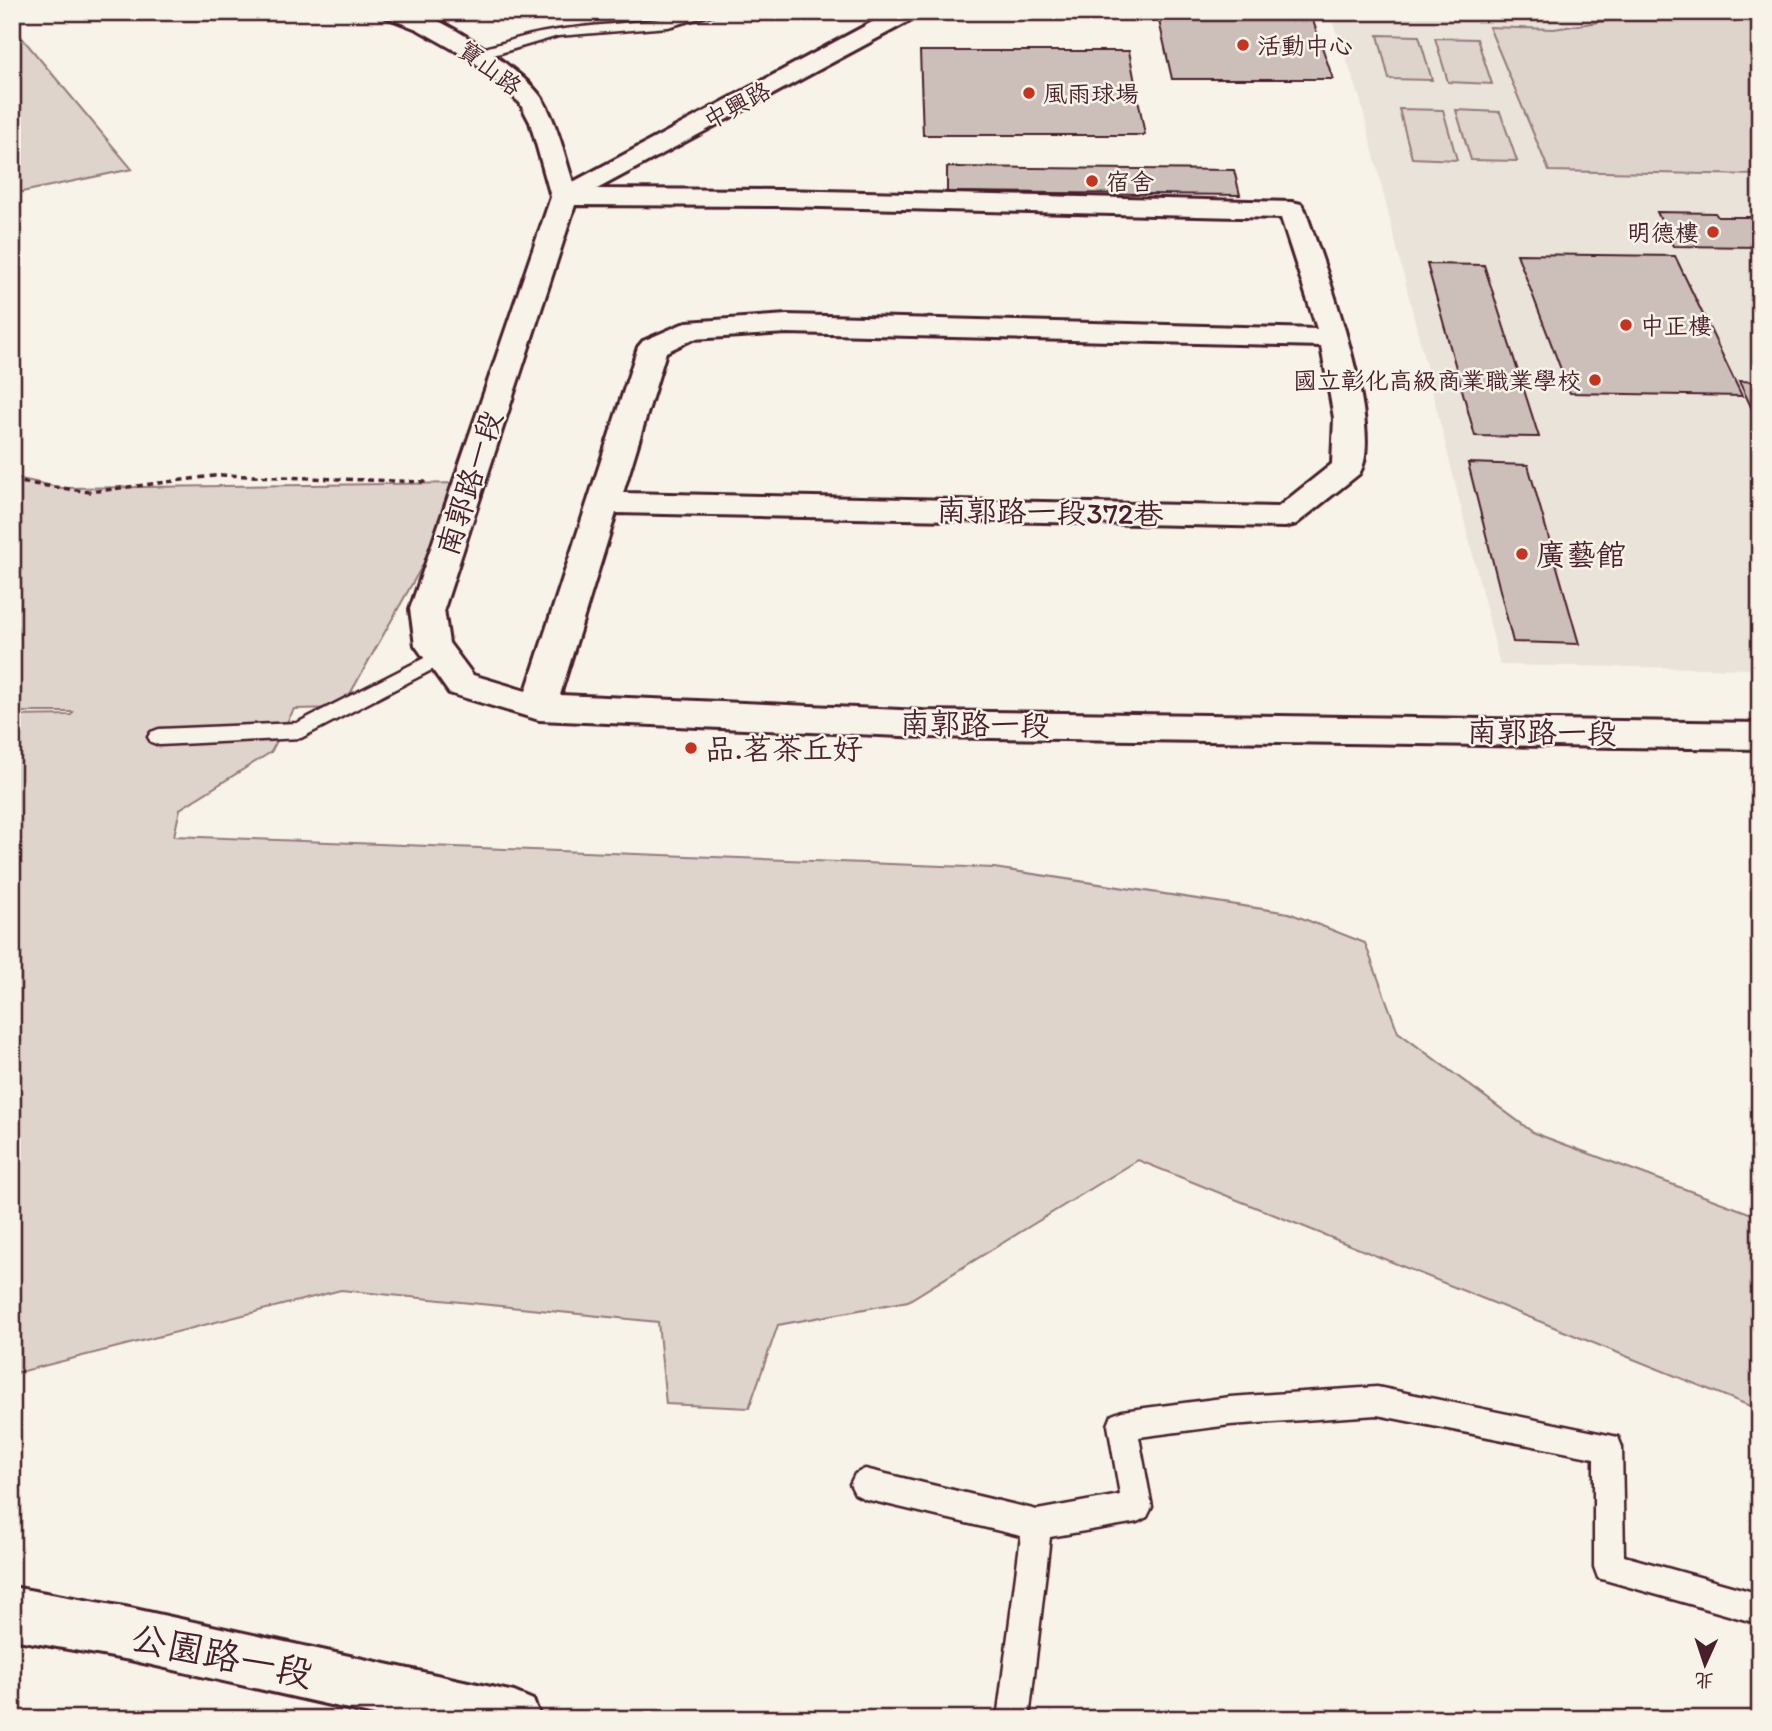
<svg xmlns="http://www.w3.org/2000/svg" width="1772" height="1731" font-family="Itim,'LXGW WenKai TC',sans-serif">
	<rect width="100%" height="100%" fill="#f7f3e8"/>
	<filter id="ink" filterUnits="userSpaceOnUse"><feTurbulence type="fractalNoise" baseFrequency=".0143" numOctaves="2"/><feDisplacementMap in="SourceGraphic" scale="14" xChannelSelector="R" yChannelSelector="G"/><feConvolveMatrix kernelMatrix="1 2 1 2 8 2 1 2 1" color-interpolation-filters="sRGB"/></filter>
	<g filter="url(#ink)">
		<!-- built -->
		<polygon fill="#eae3da" points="1329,12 1760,12 1760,669 1500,665 1359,95"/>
		<!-- green -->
		<g fill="#ded4cc" stroke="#947a7c" stroke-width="2">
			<polygon points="1618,19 1760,20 1760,175 1549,171 1489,27 1554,29"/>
			<polygon points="12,26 132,169 12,194"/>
			<polygon points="1378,35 1419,36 1432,80 1389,79"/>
			<polygon points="1435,38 1477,39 1492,84 1448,82"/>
			<polygon points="1399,109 1443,110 1457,160 1412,158"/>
			<polygon points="1456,110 1500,112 1517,161 1471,160"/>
			<polygon points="12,477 62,488 469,483 342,708 294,709 271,752 180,809 174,836 994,868 1289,913 1365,943 1398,1032 1534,1133 1760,1217 1760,1410 1138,1160 908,1301 778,1325 749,1408 666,1404 658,1322 341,1290 12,1374 12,716 71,715 73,712 12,712"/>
		</g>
		<!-- building -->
		<g fill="#ccbfb9" stroke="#4a1f2b" stroke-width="2">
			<polygon points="1157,12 1310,12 1333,79 1172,79"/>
			<polygon points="920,51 1129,51 1145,135 923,135"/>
			<polygon points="947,167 1234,170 1240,195 947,192"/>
			<polygon points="1657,212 1715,213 1718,217 1760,217 1760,247 1673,246"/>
			<polygon points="1517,254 1675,256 1742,396 1570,393"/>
			<polygon points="1427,264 1484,265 1539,437 1475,436"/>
			<polygon points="1739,381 1760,382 1760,411 1753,411"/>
			<polygon points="1468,463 1528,465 1579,644 1513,642"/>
		</g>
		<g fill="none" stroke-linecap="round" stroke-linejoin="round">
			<!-- lane casing -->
			<g stroke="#4a1f2b" stroke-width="5">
				<g id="lane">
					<path d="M696,12H721L668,27L558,36L480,59L473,55C480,48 493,46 503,43C566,21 632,28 696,12Z"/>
					<polygon points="440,650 447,652 450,657 447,662 301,738 159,745 151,742 148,737 151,732 159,729 297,723"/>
					<polygon points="1377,1387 1618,1437 1622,1447 1624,1556 1760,1594 1760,1624 1598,1578 1594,1567 1594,1458 1377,1415 1230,1425 1139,1437 1152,1507 1147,1517 1137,1522 1050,1537 1029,1719 997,1719 1021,1536 865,1499 855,1494 850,1484 855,1474 865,1469 1037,1510 1120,1495 1108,1425 1112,1415 1122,1411 1230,1397"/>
				</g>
			</g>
			<!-- street casing -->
			<g stroke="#4a1f2b" stroke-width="6">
				<path id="street" d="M383,12C393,12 405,10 415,12C445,18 528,74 543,100C558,126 564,154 573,182L891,12H920L917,17L597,189L779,190L1292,202L1301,204L1305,210C1322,258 1387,432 1359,474L1296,524L1285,527L616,513L560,695L923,711L1760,723V749L923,737L539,720L449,693L415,645L410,609L551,197L530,122L520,103L472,60L417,29L386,17ZM575,205L779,206L1281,218L1317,329L787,315L687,322L643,341L638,347L526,691L473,675L449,643L444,609ZM787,333L1321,346L1334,418L1332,464L1278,507L623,493L666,352L693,339Z"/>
			</g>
			<!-- secondary casing -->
			<g stroke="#4a1f2b" stroke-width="6">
				<polygon id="secondary" points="12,1587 130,1608 514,1692 533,1700 541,1719 392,1719 130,1660 12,1639"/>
			</g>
			<!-- path -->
			<polyline stroke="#4a1f2b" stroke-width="3.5" stroke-dasharray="6 4.5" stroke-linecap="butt" points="12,481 90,492 221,475 426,482"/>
			<!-- lane -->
			<use href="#lane" fill="#f7f3e8" fill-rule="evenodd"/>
			<!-- street -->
			<use href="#street" fill="#f7f3e8" fill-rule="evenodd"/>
			<!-- secondary -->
			<use href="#secondary" fill="#f7f3e8" fill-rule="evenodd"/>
		</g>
	</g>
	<!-- markers -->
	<g fill="#c8321e" stroke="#f7f3e8" stroke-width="2.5">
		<circle cx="1243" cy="45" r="7"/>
		<circle cx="1029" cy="93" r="7"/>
		<circle cx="1092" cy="181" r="7"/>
		<circle cx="1713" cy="232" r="7"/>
		<circle cx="1626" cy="325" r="7"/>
		<circle cx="1595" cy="380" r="7"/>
		<circle cx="1522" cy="554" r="7"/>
		<circle cx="691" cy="748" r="7"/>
	</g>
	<g text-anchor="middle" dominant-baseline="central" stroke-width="5" stroke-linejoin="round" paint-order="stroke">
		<!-- far-poi labels -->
		<g font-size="24" fill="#4a1f2b" stroke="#f7f3e8" text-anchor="start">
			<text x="1257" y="45">活動中心</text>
			<text x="1043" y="93">風雨球場</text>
			<text x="1106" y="181">宿舍</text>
			<text x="1699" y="232" text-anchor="end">明德樓</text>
			<text x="1640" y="325">中正樓</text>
			<text x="1581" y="380" text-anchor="end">國立彰化高級商業職業學校</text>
		</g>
		<!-- far-street labels -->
		<g font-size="24" fill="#4a1f2b" stroke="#f7f3e8">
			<text transform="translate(490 68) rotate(37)">寶山路</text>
			<text transform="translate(737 105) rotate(-28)">中興路</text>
		</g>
		<!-- street labels -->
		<g font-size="30" fill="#4a1f2b" stroke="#f7f3e8">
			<text transform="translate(469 483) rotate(-72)">南郭路一段</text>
			<text transform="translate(1050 512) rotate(1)">南郭路一段372巷</text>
			<text transform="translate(975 724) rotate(1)">南郭路一段</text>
			<text transform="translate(1542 732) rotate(1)">南郭路一段</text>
		</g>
		<!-- poi labels -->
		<g font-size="30" fill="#4a1f2b" stroke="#f7f3e8" text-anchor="start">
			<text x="1536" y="554">廣藝館</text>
			<text x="705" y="748">品.茗茶丘好</text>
		</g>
		<!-- near-street labels -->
		<g font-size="37" fill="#4a1f2b" stroke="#f7f3e8">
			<text transform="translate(222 1655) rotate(12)">公園路一段</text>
		</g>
	</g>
	<!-- margin -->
	<rect width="1772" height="1731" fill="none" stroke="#f7f3e8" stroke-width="42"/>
	<rect x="21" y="21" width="1730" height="1689" fill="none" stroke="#4a1f2b" stroke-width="2.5" filter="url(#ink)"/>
	<!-- north arrow -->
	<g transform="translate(1705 1664) rotate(183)" stroke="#f7f3e8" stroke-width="5" paint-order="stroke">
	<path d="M0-5L12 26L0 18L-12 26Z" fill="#4a1f2b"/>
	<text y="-10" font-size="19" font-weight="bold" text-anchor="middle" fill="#4a1f2b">北</text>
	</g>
</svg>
